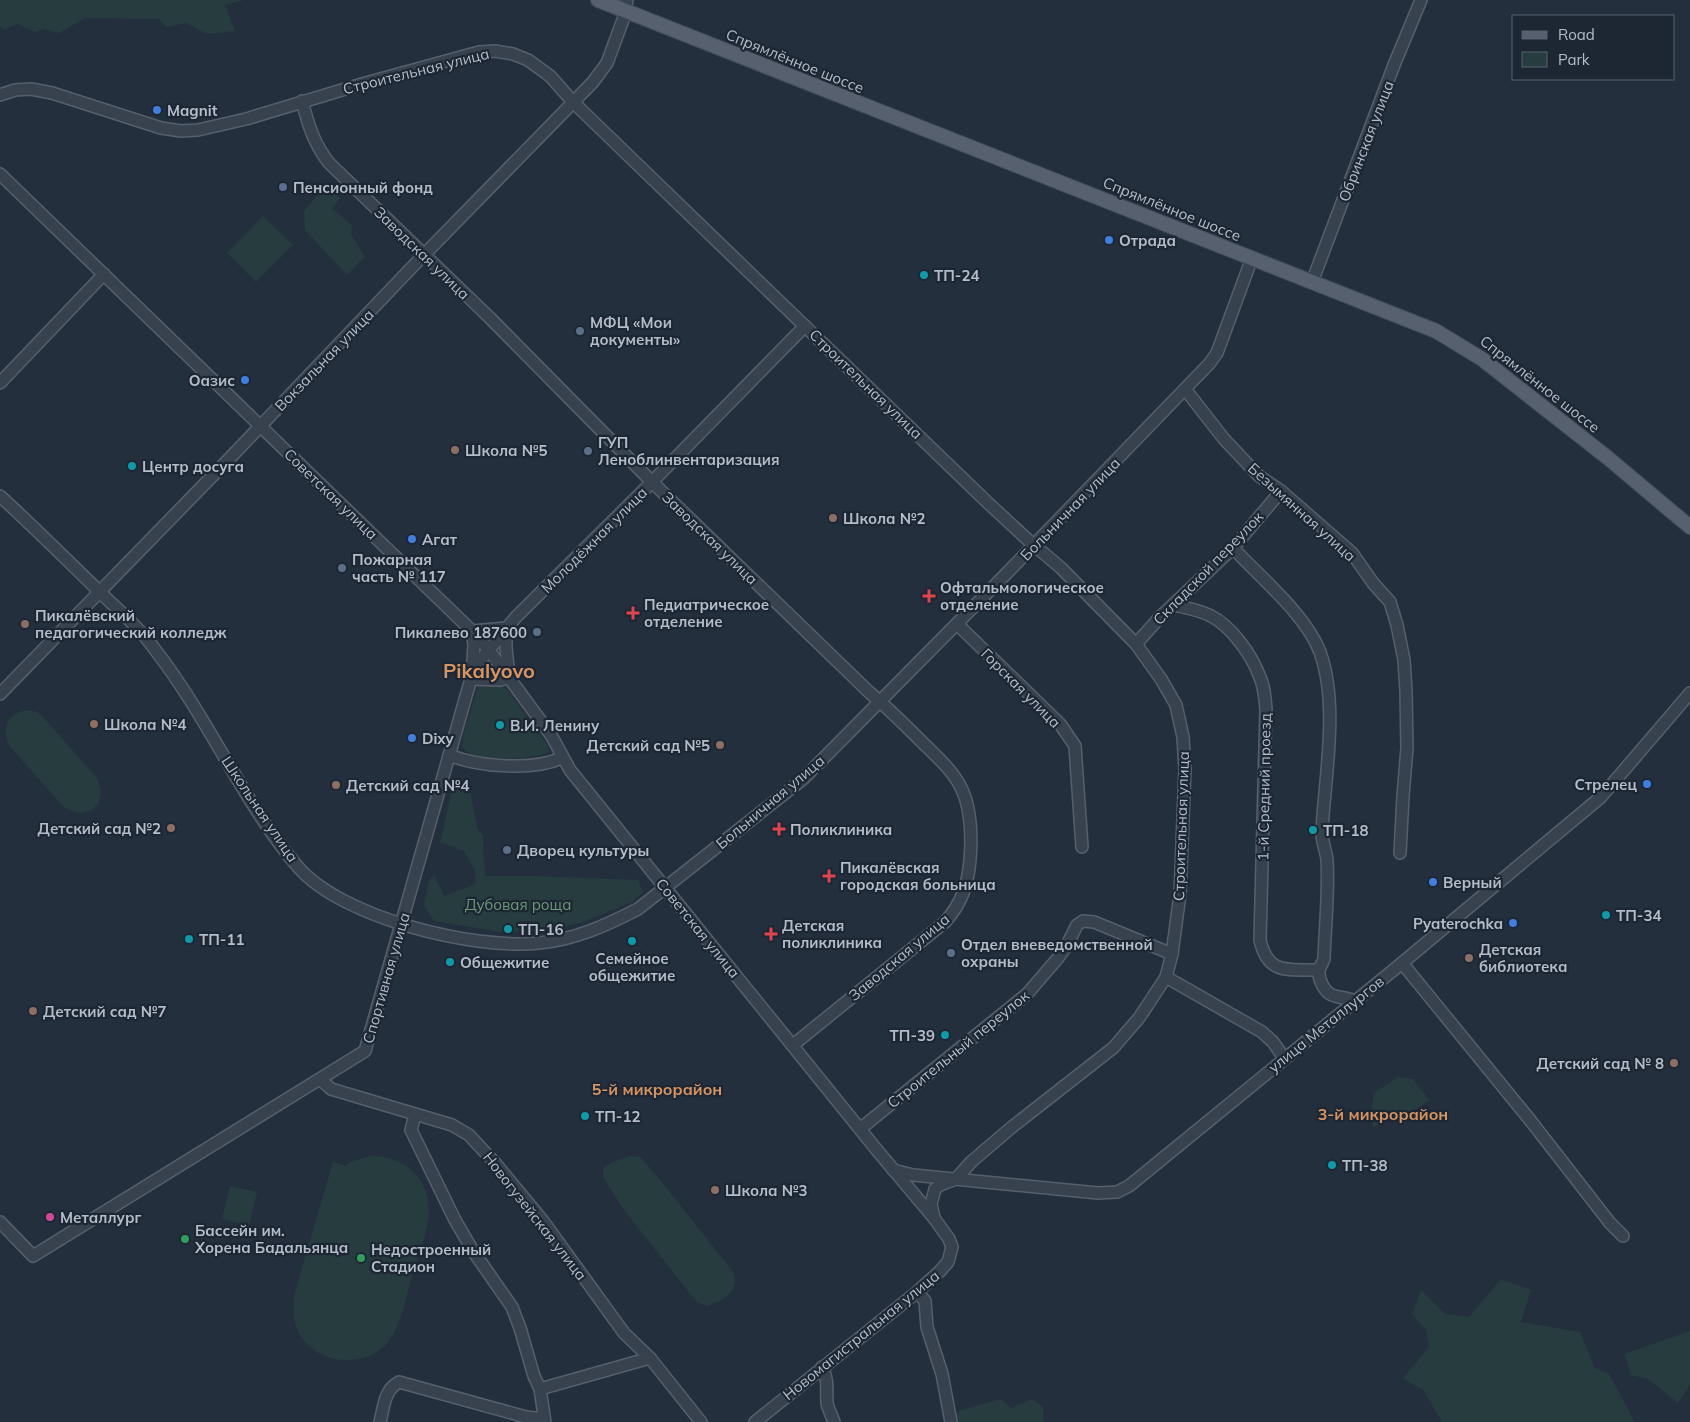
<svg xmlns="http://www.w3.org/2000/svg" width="1690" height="1422" font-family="Mulish,sans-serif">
	<rect width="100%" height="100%" fill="#242f3e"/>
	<!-- green -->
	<g fill="#263c3f">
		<polygon points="0,0 244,0 225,5 235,31 207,34 186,23 167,27 159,19 85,18 59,33 43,29 35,32 17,24 4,30 0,26"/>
		<polygon points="327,184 340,198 332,209 352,225 351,234 365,257 347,275 305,230 304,211"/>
		<polygon points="263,216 293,245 256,282 227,253"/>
		<path d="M483,685L503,686L507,689L548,746L549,752C536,759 488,761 474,756C469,754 465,750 462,746L463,736L478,686Z"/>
		<path d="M28,710L37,712L43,717L96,777C111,803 87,824 63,806L10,747C0,728 7,713 28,710Z"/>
		<polygon points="452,790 470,790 477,828 483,836 485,876 533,876 638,880 643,892 632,902 581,923 548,930 501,932 434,921 424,906 429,881 434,875 444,896 475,884 476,873 464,851 440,842"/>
		<polygon points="1398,1077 1413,1079 1429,1100 1405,1117 1397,1113 1373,1128 1371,1111 1374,1093"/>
		<path d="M370,1156C389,1157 404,1160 417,1176C441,1205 422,1244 412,1276C406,1297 402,1323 389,1341C366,1370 316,1365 299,1333C292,1320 293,1306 295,1292L333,1162L346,1166L350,1162Z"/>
		<path d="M630,1156L640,1157L661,1181L733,1272C740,1292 724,1300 707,1306L696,1301L624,1210L603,1177V1168L613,1162Z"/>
		<polygon points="230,1186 257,1192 249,1226 222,1219"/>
		<polygon points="1501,1279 1531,1290 1521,1322 1580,1332 1595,1368 1609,1374 1635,1422 1442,1422 1424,1391 1403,1378 1429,1347 1426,1330 1412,1314 1421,1290 1445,1314 1469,1317"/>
		<polygon points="1690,1331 1690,1385 1678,1403 1648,1379 1631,1375 1624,1354"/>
		<polygon points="1001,1399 1011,1408 1032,1399 1043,1407 1044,1422 955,1422 954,1416 961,1410"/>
	</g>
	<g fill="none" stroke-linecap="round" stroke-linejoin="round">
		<!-- minor casing -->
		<g stroke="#565f6c" stroke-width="14">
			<g id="minor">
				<polyline points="0,95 15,90 31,89 52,93 161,128 181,131 198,130 246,119 362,84 479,52 495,51 513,54 528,60 550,76 574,103 665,191 987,502 1028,540 1061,568 1136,644 1161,679 1176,705 1183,737 1185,769 1180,894 1172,954 1166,977 1139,1018 1113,1048 1012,1127 971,1162 956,1179 940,1185 935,1189 931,1204 934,1218"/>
				<path d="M302,101C308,124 314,144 329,163L490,318L652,482L870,693C888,708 905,725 922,742C937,757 955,772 963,792C971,810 972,840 970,860C968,884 962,903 945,922L793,1045"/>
				<polyline points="0,174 472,631 488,649 551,735 570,770 876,1149 934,1218 949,1239 952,1247 948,1262 940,1271 917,1292 755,1422"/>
				<polyline points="1312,282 1394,65 1421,0"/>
				<polyline points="0,383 104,274"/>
				<polyline points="1185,389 1224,439 1259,476 1281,491 1352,553 1373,583 1390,602 1397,625 1404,660 1406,691 1407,748 1403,796 1400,853"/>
				<path d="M0,496C36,529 71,564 107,599C124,615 142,631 156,651C209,719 242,801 298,867C342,918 474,950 539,943C574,940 607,925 638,909L803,779L1004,576L1209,364L1217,353L1252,258"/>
				<path d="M1233,548C1260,577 1306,615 1320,652C1339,705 1325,775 1322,830C1321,840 1326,850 1327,860C1329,892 1325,927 1324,959C1323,962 1320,967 1319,970C1318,980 1325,994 1335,996C1342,998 1348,998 1355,1001"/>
				<path d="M1174,605C1186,608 1200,610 1211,616C1231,626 1251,654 1259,675C1264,685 1265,697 1266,709L1260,940C1268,976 1289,969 1319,970"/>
				<polyline points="957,624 1060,724 1075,746 1082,847"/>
				<polyline points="506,628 506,648 509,676"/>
				<polyline points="472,631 506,628"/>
				<polyline points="1136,644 1160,617 1233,548 1281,491"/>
				<polyline points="472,674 474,645 472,631"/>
				<polyline points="471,679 500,680 509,678"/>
				<polyline points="0,694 229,459 416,263 593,82 607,63 624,17 627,0"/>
				<path d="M449,755C479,767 532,771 562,758"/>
				<polyline points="1402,963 1530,1120 1610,1223 1623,1236"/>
				<polyline points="1166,977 1262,1032 1273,1042 1284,1058"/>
				<polyline points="320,1079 331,1089 452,1125 469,1135 495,1163 543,1221 624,1333 650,1358 701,1422"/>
				<polyline points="415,1115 411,1130 455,1220 473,1251 512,1307 520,1328 534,1376 540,1389 545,1422"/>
				<polyline points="860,1129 1027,994 1058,958 1067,945 1077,925 1083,921 1094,922 1172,954"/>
				<polyline points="893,1170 913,1175 1098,1193 1117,1192 1129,1186 1402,963 1601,797 1690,693"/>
				<polyline points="0,1222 33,1256 365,1051 466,696 471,679 483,657 516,617 652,482 805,326"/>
				<polyline points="917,1292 925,1301 927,1327 942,1374 951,1422"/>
				<path d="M822,1367C829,1381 826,1388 827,1403C828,1409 832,1416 834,1422"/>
				<polyline points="540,1389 650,1358"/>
				<path d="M380,1422C384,1407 384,1390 399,1382L526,1417L544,1419"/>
			</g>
		</g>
		<!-- major casing -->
		<g stroke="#414a57" stroke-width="16">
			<polyline id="major" points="598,0 1436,331 1482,359 1608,458 1690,527"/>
		</g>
		<!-- minor -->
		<use href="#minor" stroke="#38414e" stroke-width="11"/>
		<!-- major -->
		<use href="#major" stroke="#56606e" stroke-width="14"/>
	</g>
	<!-- markers -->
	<g fill="#3f7fe0" stroke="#1d2633" stroke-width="2">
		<circle cx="157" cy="110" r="5"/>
		<circle cx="1109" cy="240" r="5"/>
		<circle cx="245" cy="380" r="5"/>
		<circle cx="412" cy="539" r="5"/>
		<circle cx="412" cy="738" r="5"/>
		<circle cx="1647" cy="784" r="5"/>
		<circle cx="1433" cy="882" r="5"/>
		<circle cx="1513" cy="923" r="5"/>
	</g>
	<g fill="#5c6f8a" stroke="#1d2633" stroke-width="2">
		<circle cx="283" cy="187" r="5"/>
		<circle cx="580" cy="331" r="5"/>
		<circle cx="588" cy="451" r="5"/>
		<circle cx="342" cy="568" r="5"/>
		<circle cx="537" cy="632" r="5"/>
		<circle cx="507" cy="850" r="5"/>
		<circle cx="951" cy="953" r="5"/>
	</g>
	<g fill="#0f9aa8" stroke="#1d2633" stroke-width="2">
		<circle cx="924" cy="275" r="5"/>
		<circle cx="132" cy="466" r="5"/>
		<circle cx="500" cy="725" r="5"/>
		<circle cx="1313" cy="830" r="5"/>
		<circle cx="1606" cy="915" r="5"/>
		<circle cx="508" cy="929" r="5"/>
		<circle cx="189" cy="939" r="5"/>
		<circle cx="632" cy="941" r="5"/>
		<circle cx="450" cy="962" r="5"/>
		<circle cx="945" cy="1035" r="5"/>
		<circle cx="585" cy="1116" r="5"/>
		<circle cx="1332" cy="1165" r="5"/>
	</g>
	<g fill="#8d6e63" stroke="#1d2633" stroke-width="2">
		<circle cx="455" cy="450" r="5"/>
		<circle cx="833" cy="518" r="5"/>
		<circle cx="25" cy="624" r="5"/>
		<circle cx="94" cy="724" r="5"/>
		<circle cx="720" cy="745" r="5"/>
		<circle cx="336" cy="785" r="5"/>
		<circle cx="171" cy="828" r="5"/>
		<circle cx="1469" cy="958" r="5"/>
		<circle cx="33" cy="1011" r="5"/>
		<circle cx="1674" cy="1063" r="5"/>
		<circle cx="715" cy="1190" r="5"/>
	</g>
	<g fill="#e0444e" stroke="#1d2633" stroke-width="2">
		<path d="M926.5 588.5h5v5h5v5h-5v5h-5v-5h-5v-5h5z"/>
		<path d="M630.5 605.5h5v5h5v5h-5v5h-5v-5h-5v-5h5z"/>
		<path d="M776.5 821.5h5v5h5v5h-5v5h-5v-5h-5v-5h5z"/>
		<path d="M826.5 868.5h5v5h5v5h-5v5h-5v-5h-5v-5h5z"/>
		<path d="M768.5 926.5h5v5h5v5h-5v5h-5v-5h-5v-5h5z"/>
	</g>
	<circle fill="#d1479c" stroke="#1d2633" stroke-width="2" cx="50" cy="1217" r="5"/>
	<g fill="#2e9e5b" stroke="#1d2633" stroke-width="2">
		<circle cx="185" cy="1239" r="5"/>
		<circle cx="361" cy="1258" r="5"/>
	</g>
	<g text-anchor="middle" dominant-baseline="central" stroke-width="4.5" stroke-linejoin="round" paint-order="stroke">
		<!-- street labels -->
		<g font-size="15" fill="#b4bcc9" stroke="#1d2633">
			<text transform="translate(795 61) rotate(22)">Спрямлённое шоссе</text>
			<text transform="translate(416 71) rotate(-14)">Строительная улица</text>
			<text transform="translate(1366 141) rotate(-69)">Обринская улица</text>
			<text transform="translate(1172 209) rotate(22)">Спрямлённое шоссе</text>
			<text transform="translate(422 253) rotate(44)">Заводская улица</text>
			<text transform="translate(324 360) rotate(-46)">Вокзальная улица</text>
			<text transform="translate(866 384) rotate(44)">Строительная улица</text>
			<text transform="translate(1540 384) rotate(38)">Спрямлённое шоссе</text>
			<text transform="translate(331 494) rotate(44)">Советская улица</text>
			<text transform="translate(1070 509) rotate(-46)">Больничная улица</text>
			<text transform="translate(1302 512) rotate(42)">Безымянная улица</text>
			<text transform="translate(710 538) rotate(44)">Заводская улица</text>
			<text transform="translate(594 540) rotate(-45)">Молодёжная улица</text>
			<text transform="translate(1208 568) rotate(-46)">Складской переулок</text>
			<text transform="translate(1021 688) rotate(45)">Горская улица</text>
			<text transform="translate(1264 787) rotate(-89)">1-й Средний проезд</text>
			<text transform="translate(770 802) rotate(-40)">Больничная улица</text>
			<text transform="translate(260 809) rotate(56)">Школьная улица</text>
			<text transform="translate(1181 826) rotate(-88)">Строительная улица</text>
			<text transform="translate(698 928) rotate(51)">Советская улица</text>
			<text transform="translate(899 957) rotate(-40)">Заводская улица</text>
			<text transform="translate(386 978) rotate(-74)">Спортивная улица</text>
			<text transform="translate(1326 1024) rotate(-39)">улица Металлургов</text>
			<text transform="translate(958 1049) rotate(-39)">Строительный переулок</text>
			<text transform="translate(535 1216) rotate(52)">Новогузейская улица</text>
			<text transform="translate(861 1335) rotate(-39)">Новомагистральная улица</text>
		</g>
		<!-- poi labels -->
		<g font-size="15" font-weight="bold" fill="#b4bcc9" stroke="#1d2633" text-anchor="start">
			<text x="167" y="110">Magnit</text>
			<text x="293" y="187">Пенсионный фонд</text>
			<text x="1119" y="240">Отрада</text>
			<text x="934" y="275">ТП-24</text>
			<text x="590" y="322">МФЦ «Мои<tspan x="590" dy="17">документы»</tspan></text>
			<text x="235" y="380" text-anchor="end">Оазис</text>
			<text x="598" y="442">ГУП<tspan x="598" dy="17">Леноблинвентаризация</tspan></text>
			<text x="465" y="450">Школа №5</text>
			<text x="142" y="466">Центр досуга</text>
			<text x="843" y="518">Школа №2</text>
			<text x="422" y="539">Агат</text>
			<text x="352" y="559">Пожарная<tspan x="352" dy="17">часть № 117</tspan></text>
			<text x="940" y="587">Офтальмологическое<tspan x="940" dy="17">отделение</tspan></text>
			<text x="644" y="604">Педиатрическое<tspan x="644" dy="17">отделение</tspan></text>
			<text x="35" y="615">Пикалёвский<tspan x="35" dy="17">педагогический колледж</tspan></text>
			<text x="527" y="632" text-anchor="end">Пикалево 187600</text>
			<text x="104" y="724">Школа №4</text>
			<text x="510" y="725">В.И. Ленину</text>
			<text x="422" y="738">Dixy</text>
			<text x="710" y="745" text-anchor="end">Детский сад №5</text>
			<text x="1637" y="784" text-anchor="end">Стрелец</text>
			<text x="346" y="785">Детский сад №4</text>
			<text x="161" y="828" text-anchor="end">Детский сад №2</text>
			<text x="790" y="829">Поликлиника</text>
			<text x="1323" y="830">ТП-18</text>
			<text x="517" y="850">Дворец культуры</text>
			<text x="840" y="867">Пикалёвская<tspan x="840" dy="17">городская больница</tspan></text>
			<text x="1443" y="882">Верный</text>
			<text x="1616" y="915">ТП-34</text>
			<text x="1503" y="923" text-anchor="end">Pyaterochka</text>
			<text x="782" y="925">Детская<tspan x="782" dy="17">поликлиника</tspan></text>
			<text x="518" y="929">ТП-16</text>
			<text x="199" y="939">ТП-11</text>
			<text x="961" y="944">Отдел вневедомственной<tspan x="961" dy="17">охраны</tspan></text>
			<text x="1479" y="949">Детская<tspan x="1479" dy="17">библиотека</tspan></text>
			<text x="632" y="958" text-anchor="middle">Семейное<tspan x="632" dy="17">общежитие</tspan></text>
			<text x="460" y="962">Общежитие</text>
			<text x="43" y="1011">Детский сад №7</text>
			<text x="935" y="1035" text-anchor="end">ТП-39</text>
			<text x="1664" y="1063" text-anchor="end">Детский сад № 8</text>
			<text x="595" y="1116">ТП-12</text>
			<text x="1342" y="1165">ТП-38</text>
			<text x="725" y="1190">Школа №3</text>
			<text x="60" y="1217">Металлург</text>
			<text x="195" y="1230">Бассейн им.<tspan x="195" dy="17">Хорена Бадальянца</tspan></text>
			<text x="371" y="1249">Недостроенный<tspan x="371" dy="17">Стадион</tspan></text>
		</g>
		<!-- park labels -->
		<g font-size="15" fill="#6b9a76" stroke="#1d2633">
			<text x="518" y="904">Дубовая роща</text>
		</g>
		<!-- neighbourhood labels -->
		<g font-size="16" font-weight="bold" fill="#d59563" stroke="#1d2633">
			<text x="657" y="1089">5-й микрорайон</text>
			<text x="1383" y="1114">3-й микрорайон</text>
		</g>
		<!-- district labels -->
		<g font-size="20" font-weight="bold" fill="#d59563" stroke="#1d2633">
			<text x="489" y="670">Pikalyovo</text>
		</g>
	</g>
	<!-- legend -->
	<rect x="1512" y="15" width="162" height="65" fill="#1d2633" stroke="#59626f"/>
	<rect x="1522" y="31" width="25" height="8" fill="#56606e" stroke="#59626f"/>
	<text x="1558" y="40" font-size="15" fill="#b4bcc9">Road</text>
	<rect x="1522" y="52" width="25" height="15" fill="#263c3f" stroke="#59626f"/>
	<text x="1558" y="65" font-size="15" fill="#b4bcc9">Park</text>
</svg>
